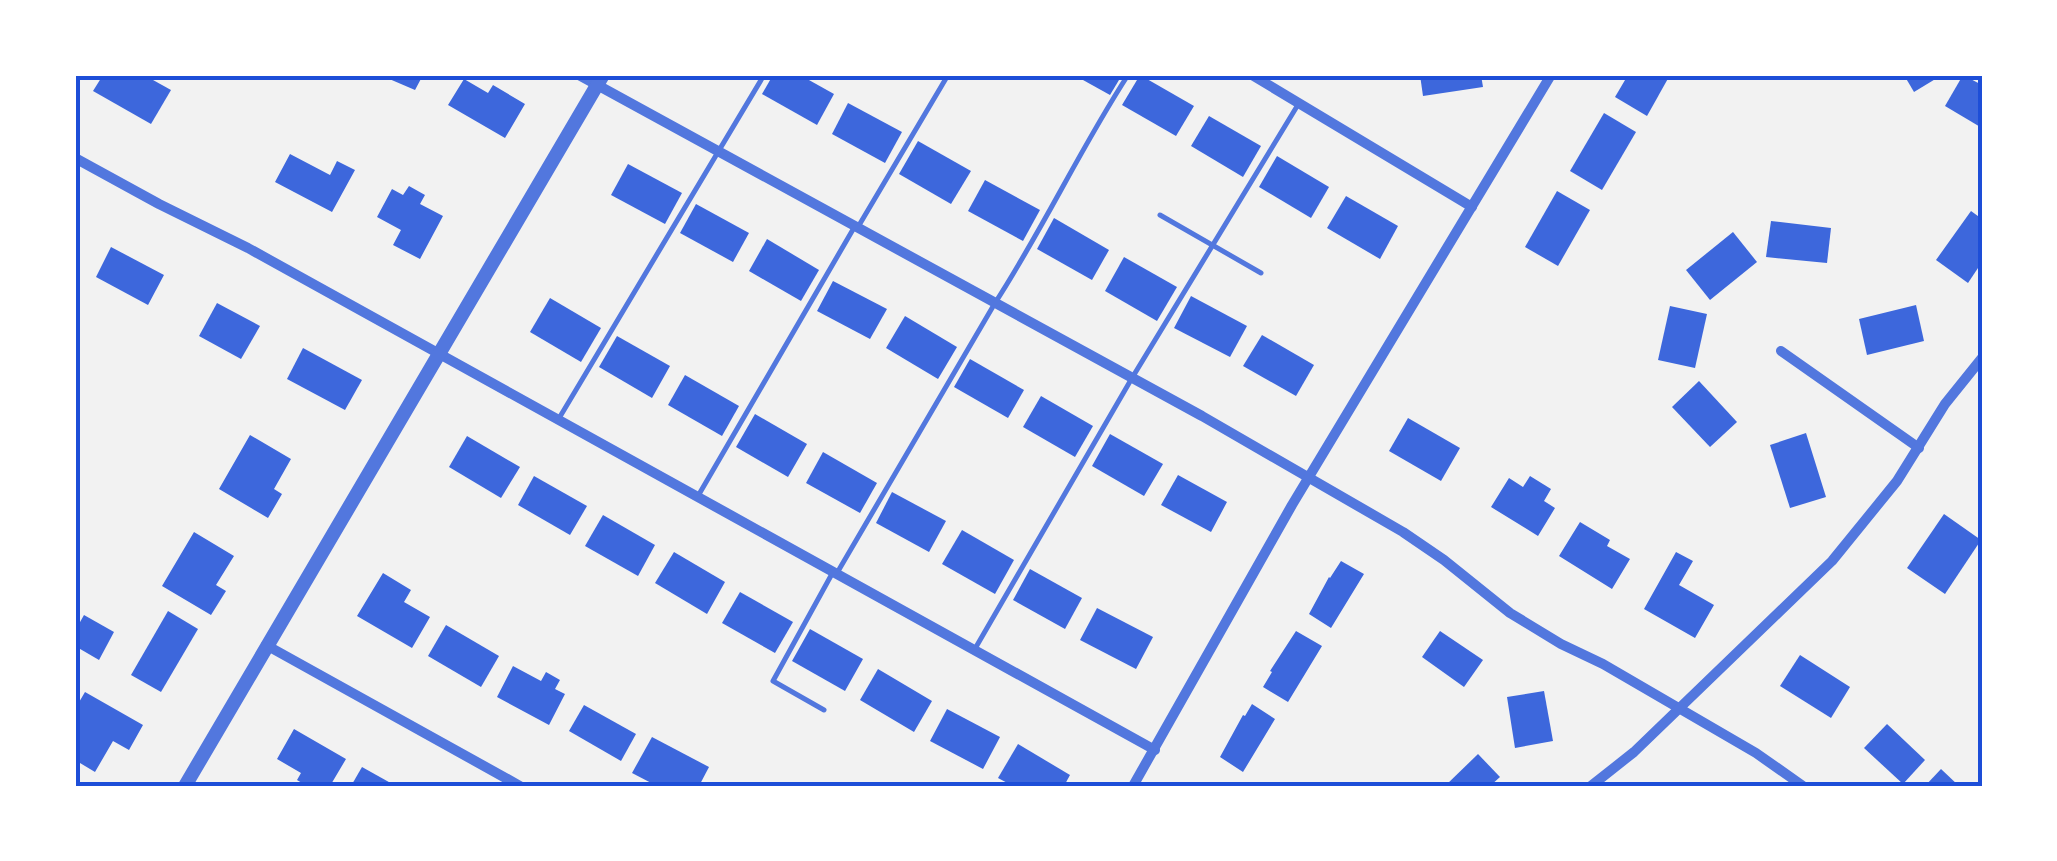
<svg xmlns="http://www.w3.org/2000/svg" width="2057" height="861" font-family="Cabin,sans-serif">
	<rect width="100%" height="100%" fill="#f2f2f2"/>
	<!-- building -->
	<g fill="#3d67dc">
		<polygon points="103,75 144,75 171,90 151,124 93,91"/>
		<polygon points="380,75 423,75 415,90"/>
		<polygon points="773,75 800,75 834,94 817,125 762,94"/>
		<polygon points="1074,75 1122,75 1110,95"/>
		<polygon points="1140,75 1194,106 1176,136 1122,105"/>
		<polygon points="1420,75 1481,75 1483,87 1423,96"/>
		<polygon points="1628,75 1670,75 1647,116 1615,97"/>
		<polygon points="1904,75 1942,75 1914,92"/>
		<polygon points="1963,75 1982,85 1982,128 1945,106"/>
		<polygon points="464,79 488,93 493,85 525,104 505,138 448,105"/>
		<polygon points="848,103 902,132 885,163 832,134"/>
		<polygon points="1604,113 1636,132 1602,190 1570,171"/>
		<polygon points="1209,116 1261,146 1243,177 1191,146"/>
		<polygon points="918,141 971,171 951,204 899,174"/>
		<polygon points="290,154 330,175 337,161 355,170 332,212 275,182"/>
		<polygon points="1277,156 1329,187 1311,218 1259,187"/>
		<polygon points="628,164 682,193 665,224 611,195"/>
		<polygon points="985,180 1040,210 1023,241 968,211"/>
		<polygon points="409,186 425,195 420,204 443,216 420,259 393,245 401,230 377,217 392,189 403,195"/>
		<polygon points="1557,191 1590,210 1558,266 1525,247"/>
		<polygon points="1346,196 1398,226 1380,259 1327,228"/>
		<polygon points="696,204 749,233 733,262 680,233"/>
		<polygon points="1971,211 1982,219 1982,262 1968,283 1936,260"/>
		<polygon points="1054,218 1109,250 1092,280 1037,249"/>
		<polygon points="1771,221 1831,228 1827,263 1766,257"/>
		<polygon points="1733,232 1757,262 1710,300 1686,270"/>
		<polygon points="767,239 819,270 801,301 749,271"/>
		<polygon points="111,247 164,275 148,305 96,277"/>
		<polygon points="1124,257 1177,287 1157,321 1105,291"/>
		<polygon points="833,281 887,309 870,339 817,311"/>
		<polygon points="1191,296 1247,326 1230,357 1174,328"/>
		<polygon points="550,298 601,328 581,362 530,332"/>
		<polygon points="217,303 260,326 241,359 199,336"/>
		<polygon points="1916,305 1924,341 1867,355 1859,319"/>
		<polygon points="1670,306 1707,314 1695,368 1658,360"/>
		<polygon points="905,316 957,347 938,379 886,348"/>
		<polygon points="1262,335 1314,365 1296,396 1243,366"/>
		<polygon points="617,336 670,366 652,398 599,367"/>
		<polygon points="303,348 362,380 345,410 287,379"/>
		<polygon points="970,359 1024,390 1008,418 954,387"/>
		<polygon points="685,375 739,406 722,436 668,405"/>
		<polygon points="1699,381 1737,422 1710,447 1672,407"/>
		<polygon points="1041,396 1093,426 1075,457 1023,427"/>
		<polygon points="755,414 807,444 788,477 736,447"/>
		<polygon points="1408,418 1460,448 1441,481 1389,451"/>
		<polygon points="1806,433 1826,497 1790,508 1770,445"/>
		<polygon points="1110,434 1163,464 1144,496 1092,466"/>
		<polygon points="250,435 291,459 274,489 282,494 268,518 219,489"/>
		<polygon points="467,436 520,467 501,498 449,467"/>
		<polygon points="823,452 877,483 860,513 806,483"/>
		<polygon points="1178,475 1227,502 1211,532 1161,505"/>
		<polygon points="534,476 587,506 570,535 518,505"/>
		<polygon points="1530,476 1551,489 1544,501 1555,508 1538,536 1491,507 1509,478 1523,487"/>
		<polygon points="892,492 946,521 929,552 876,523"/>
		<polygon points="1944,514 1981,540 1945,594 1907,568"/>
		<polygon points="603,515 655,545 638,576 585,546"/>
		<polygon points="1580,522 1610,540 1607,546 1630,559 1612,589 1559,556"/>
		<polygon points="962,530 1014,560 995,594 942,564"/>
		<polygon points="194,532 234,556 216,585 226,591 211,615 162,586"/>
		<polygon points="674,552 725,582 707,614 655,583"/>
		<polygon points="1676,552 1693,561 1679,585 1714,605 1695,638 1644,609"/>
		<polygon points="1341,561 1364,574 1331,628 1309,614 1329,577 1330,578"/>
		<polygon points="1030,569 1082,598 1065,629 1013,600"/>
		<polygon points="383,573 411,590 404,602 430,617 412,648 357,616"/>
		<polygon points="740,592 793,622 775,653 722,623"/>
		<polygon points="1097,608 1153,637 1136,669 1080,640"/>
		<polygon points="168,611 198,629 161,692 131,675"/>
		<polygon points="84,615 114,632 99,660 75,646 75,631"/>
		<polygon points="446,625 499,656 481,687 428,656"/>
		<polygon points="810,629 863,659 845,691 792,661"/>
		<polygon points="1296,631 1322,646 1288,702 1263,687 1272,672 1270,671"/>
		<polygon points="1440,631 1483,660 1464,687 1422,657"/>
		<polygon points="1800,655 1850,687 1831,718 1780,686"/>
		<polygon points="513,666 541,681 546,672 560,680 555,689 565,694 549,725 497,697"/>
		<polygon points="878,669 932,701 914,732 860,700"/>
		<polygon points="1544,691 1553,741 1515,748 1507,697"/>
		<polygon points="85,692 143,725 129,750 113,741 95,772 75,760 75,709"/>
		<polygon points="1252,704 1275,719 1243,772 1220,757 1243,715 1245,716"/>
		<polygon points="584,705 636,734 621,761 569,731"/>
		<polygon points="947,709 1000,737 983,769 930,741"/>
		<polygon points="1887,724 1925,760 1903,784 1864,748"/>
		<polygon points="294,729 346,759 330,786 307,786 297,780 301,773 277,759"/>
		<polygon points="652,737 709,767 699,786 657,786 632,773"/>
		<polygon points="1018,744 1070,775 1064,786 1013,786 998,778"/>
		<polygon points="1478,754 1500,777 1490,786 1445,786"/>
		<polygon points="362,767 396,786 351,786"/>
		<polygon points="1941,769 1959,786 1925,786"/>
	</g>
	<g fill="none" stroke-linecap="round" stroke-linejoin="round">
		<!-- service -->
		<g stroke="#5277de" stroke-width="5">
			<polyline points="1160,215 1261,273"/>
			<polyline points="858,227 948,75"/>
			<polyline points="558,420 764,75"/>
			<polyline points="698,496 855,226"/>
			<path d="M837,573L995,303C1043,229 1080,149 1128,75"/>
			<polyline points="976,647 1132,378 1299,103"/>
			<polyline points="824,710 773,681 833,572"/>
		</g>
		<!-- minor -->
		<g stroke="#5277de" stroke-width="10">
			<polyline points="579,75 1202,416 1403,532 1444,560 1510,613 1561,644 1603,664 1756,753 1803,786"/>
			<polyline points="1252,75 1472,207"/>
			<polyline points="75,158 159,204 248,248 1155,750"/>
			<polyline points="1781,351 1919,448"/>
			<polyline points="266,645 520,786"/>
			<polyline points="1133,786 1292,505 1551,75"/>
			<polyline points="1591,786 1634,752 1832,561 1897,481 1945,404 1982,358"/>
		</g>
		<!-- tertiary -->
		<polyline stroke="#5277de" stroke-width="14" points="185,786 603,75"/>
	</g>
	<!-- border -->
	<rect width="2057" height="861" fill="none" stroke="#ffffff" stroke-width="155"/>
	<rect x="78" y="78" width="1902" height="706" fill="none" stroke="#1d4ed8" stroke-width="4"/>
</svg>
